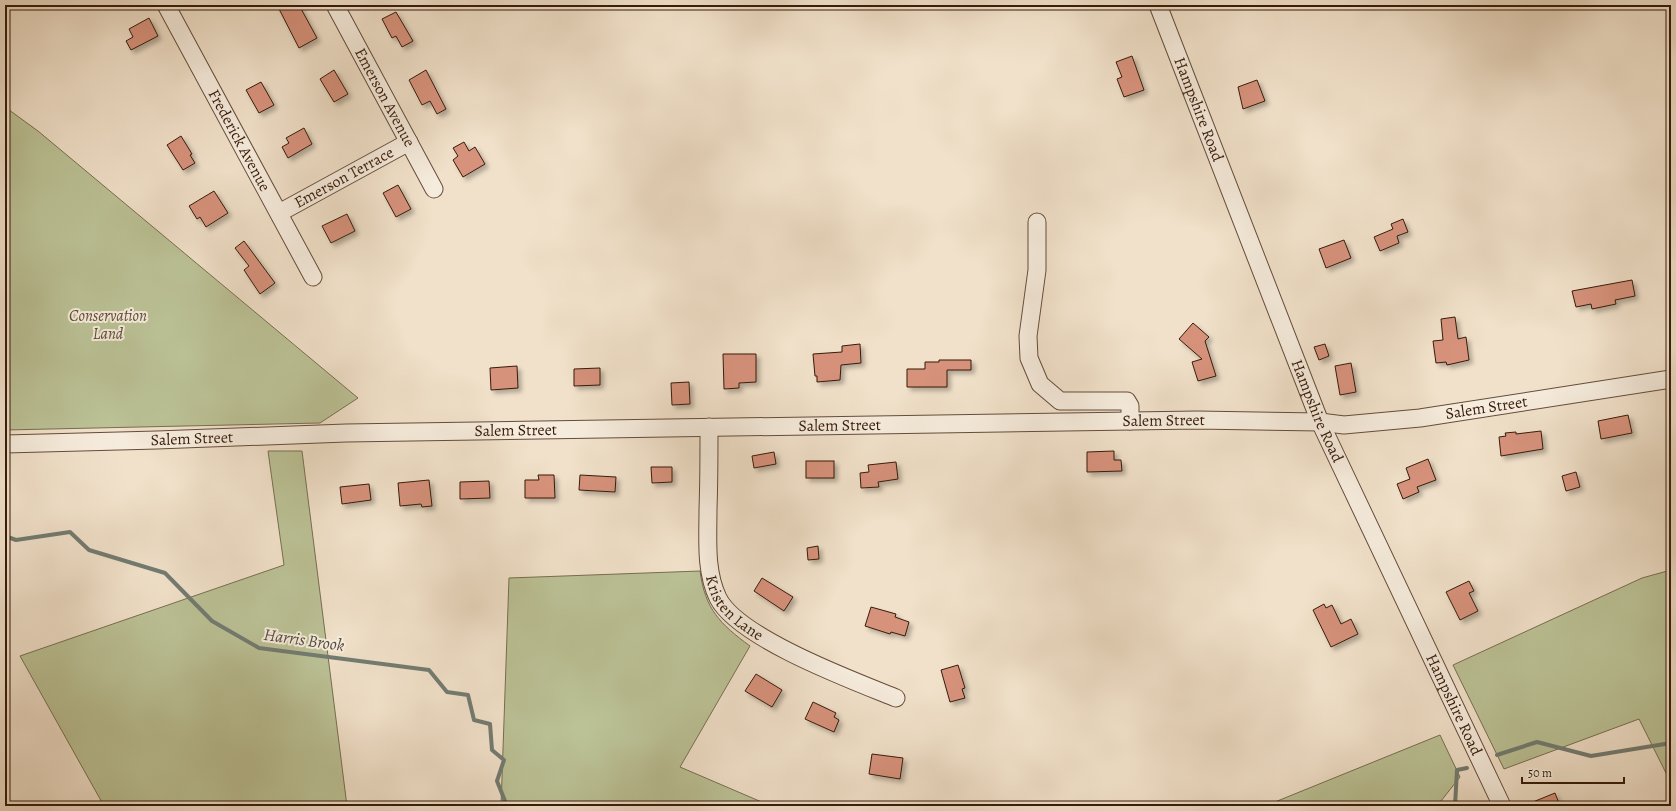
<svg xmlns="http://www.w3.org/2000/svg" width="1676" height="811" font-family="Alegreya,serif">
	<defs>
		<filter id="shadow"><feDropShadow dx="3.5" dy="3.5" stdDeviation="2" flood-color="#0004"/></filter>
	</defs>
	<rect width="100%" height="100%" fill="#f1e1ca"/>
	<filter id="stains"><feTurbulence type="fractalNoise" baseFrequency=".005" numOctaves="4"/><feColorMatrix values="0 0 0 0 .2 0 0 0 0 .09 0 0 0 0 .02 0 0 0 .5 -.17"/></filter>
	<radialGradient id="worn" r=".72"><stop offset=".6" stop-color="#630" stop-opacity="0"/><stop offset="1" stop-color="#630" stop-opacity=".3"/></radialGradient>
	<!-- green -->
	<g fill="#bbc296" stroke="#786e50">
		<polygon points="5,107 38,131 358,398 320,423 5,430"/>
		<polygon points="268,451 302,451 347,806 104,806 20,656 284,565"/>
		<polygon points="1671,570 1671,783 1639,719 1504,769 1453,665 1642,578"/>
		<path d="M700,571C705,609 720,624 750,646L680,767L771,806H501L509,578Z"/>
		<polygon points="1440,735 1460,777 1437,806 1265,806"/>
	</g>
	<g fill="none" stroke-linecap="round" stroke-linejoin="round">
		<!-- stream -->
		<g stroke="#737c72" stroke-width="4">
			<polyline points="5,536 16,540 70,532 89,550 165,573 212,621 259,648 429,670 447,692 468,695 474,720 490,724 492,750 504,760 497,781 507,806"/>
			<polyline points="1497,755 1537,742 1591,756 1671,743"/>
			<polyline points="1455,806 1457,770 1467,768"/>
		</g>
	</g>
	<!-- building -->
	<g fill="#d7927c" stroke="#361b0b" filter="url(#shadow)">
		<polygon points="277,5 299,5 317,38 299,48"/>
		<polygon points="396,12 413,41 402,47 396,36 392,38 382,19"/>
		<polygon points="149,18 158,36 131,50 126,41 133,37 129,29"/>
		<polygon points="1132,56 1144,90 1124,97 1117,79 1122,77 1116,62"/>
		<polygon points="334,70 348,94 334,102 320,79"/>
		<polygon points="426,70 446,109 437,114 430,101 422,105 409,80"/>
		<polygon points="1257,80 1265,101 1243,109 1238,87"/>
		<polygon points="261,82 274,105 259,113 246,90"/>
		<polygon points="304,128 312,144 288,158 282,147 289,143 286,138"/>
		<polygon points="181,136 192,154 190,155 195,163 183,170 167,145"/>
		<polygon points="464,142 469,151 475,147 485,164 463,177 453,160 458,156 453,148"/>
		<polygon points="398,185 411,209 396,217 383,193"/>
		<polygon points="214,191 228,213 206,227 200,217 197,219 189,206"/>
		<polygon points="347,214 355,231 331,243 322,226"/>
		<polygon points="1403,219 1408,232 1397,236 1399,243 1380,251 1374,237 1393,229 1391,224"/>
		<polygon points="1344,240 1351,258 1326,268 1319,249"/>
		<polygon points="244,241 275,283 260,294 244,270 249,266 235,248"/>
		<polygon points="1632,280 1635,296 1615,300 1616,304 1592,309 1591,304 1576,307 1572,291"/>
		<polygon points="1455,317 1458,339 1466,337 1469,360 1447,365 1446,362 1436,363 1433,341 1443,340 1441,319"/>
		<polygon points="1193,323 1209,337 1205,341 1216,376 1198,381 1192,362 1202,359 1179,339"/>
		<polygon points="860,344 861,363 841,365 840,380 817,382 817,376 815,376 813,354 842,352 842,346"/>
		<polygon points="1325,344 1329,356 1319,360 1314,347"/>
		<polygon points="723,354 756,354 756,382 739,383 739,388 724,389"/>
		<polygon points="939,360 971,360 971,370 947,370 947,387 907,387 907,369 925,369 925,362 939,362"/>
		<polygon points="1351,363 1356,392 1340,395 1335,366"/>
		<polygon points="517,366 518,388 491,390 490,368"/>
		<polygon points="600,368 600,385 574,386 574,369"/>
		<polygon points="689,382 690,404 672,405 671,383"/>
		<polygon points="1628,415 1632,433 1601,439 1598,421"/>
		<polygon points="1541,431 1543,449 1501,456 1499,437 1506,436 1505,433 1516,432 1516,434"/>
		<polygon points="1114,451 1114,460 1121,460 1122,471 1087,472 1087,452"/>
		<polygon points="774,452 776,464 754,468 752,456"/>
		<polygon points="1428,459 1436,480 1417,487 1419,492 1403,499 1397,484 1410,479 1406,468"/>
		<rect x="806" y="461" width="28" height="17"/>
		<polygon points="896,462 898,479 878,482 879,487 861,488 860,473 869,472 868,465"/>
		<polygon points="651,467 672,467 672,482 652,483"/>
		<polygon points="1576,472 1580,487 1566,491 1562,476"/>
		<polygon points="538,475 554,475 555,498 525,498 525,480 539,480"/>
		<polygon points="580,475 616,477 615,492 579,490"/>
		<polygon points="429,480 432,506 422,507 421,504 400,506 398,483"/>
		<polygon points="489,481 490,498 460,499 460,482"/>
		<polygon points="369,484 371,500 342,504 340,487"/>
		<polygon points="818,546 819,559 808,560 807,548"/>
		<polygon points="762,578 793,597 784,611 754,591"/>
		<polygon points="1469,581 1474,591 1469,593 1478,611 1460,620 1446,592"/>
		<polygon points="1324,604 1326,608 1332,605 1341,624 1351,619 1358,634 1331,647 1313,610"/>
		<polygon points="871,607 896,614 895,617 909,622 905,636 891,632 890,634 865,626"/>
		<polygon points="958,665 965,688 962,689 965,698 950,702 941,670"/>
		<polygon points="756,674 782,690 772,707 745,691"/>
		<polygon points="813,702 836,713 834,717 839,720 834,732 805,719"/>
		<polygon points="872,754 903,758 900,779 869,774"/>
		<polygon points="1555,793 1560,806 1523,806"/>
	</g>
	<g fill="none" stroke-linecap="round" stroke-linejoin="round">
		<!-- minor casing -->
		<g stroke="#654c3b" stroke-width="19">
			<g id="minor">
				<path id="s1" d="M166,5L313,277"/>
				<path id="s2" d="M335,5L434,189"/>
				<path id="s3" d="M1158,5L1320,422L1502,806"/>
				<path id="s4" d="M279,213L409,142"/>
				<polyline points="1037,222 1037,270 1028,336 1029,358 1040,384 1060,401 1127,401 1130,406 1130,421"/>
				<path id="s5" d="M709,427C709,454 709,482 708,509C708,539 705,571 718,598C738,638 854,681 896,698"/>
				<path id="s6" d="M5,444L157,440L346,433L1197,420L1320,422L1344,425L1420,418L1671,379"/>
			</g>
		</g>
		<!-- minor -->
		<use href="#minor" stroke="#f6ecdd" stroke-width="17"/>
	</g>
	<g text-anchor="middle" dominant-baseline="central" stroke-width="4" stroke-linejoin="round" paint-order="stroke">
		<!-- street labels -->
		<g font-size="16" fill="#361b0b" stroke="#f6ecdd">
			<text stroke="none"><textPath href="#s2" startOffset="105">Emerson Avenue</textPath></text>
			<text stroke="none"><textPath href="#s3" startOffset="112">Hampshire Road</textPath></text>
			<text stroke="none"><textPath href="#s1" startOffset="154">Frederick Avenue</textPath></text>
			<text stroke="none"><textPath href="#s4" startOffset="74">Emerson Terrace</textPath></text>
			<text stroke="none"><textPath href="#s6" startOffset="1483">Salem Street</textPath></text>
			<text stroke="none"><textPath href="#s3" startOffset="436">Hampshire Road</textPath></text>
			<text stroke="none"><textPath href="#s6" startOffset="1159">Salem Street</textPath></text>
			<text stroke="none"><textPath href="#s6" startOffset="835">Salem Street</textPath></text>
			<text stroke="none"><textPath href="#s6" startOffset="511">Salem Street</textPath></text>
			<text stroke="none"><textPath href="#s6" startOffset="187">Salem Street</textPath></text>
			<text stroke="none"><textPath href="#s5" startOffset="190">Kristen Lane</textPath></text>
			<text stroke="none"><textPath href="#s3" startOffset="760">Hampshire Road</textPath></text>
		</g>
		<!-- park labels -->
		<g font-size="16" font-style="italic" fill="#5e4d35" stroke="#f6ecdd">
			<text x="108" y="316">Conservation<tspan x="108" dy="18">Land</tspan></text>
		</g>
		<!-- water labels -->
		<g font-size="17" font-style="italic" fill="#544c3f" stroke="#f6ecdd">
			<text transform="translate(304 640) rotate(8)">Harris Brook</text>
		</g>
	</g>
	<!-- margin -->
	<rect width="1676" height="811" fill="none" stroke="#f1e1ca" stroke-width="20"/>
	<rect x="6" y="6" width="1664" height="799" fill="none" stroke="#361b0b" stroke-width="2"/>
	<rect x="10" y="10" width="1656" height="791" fill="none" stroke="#361b0b"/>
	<!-- scale -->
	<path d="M1522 777v6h102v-6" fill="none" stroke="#361b0b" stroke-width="2"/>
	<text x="1528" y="777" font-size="12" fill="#361b0b" stroke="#f6ecdd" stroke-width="3" paint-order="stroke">50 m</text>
	<rect width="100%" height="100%" filter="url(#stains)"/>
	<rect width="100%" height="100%" fill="url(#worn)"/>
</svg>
